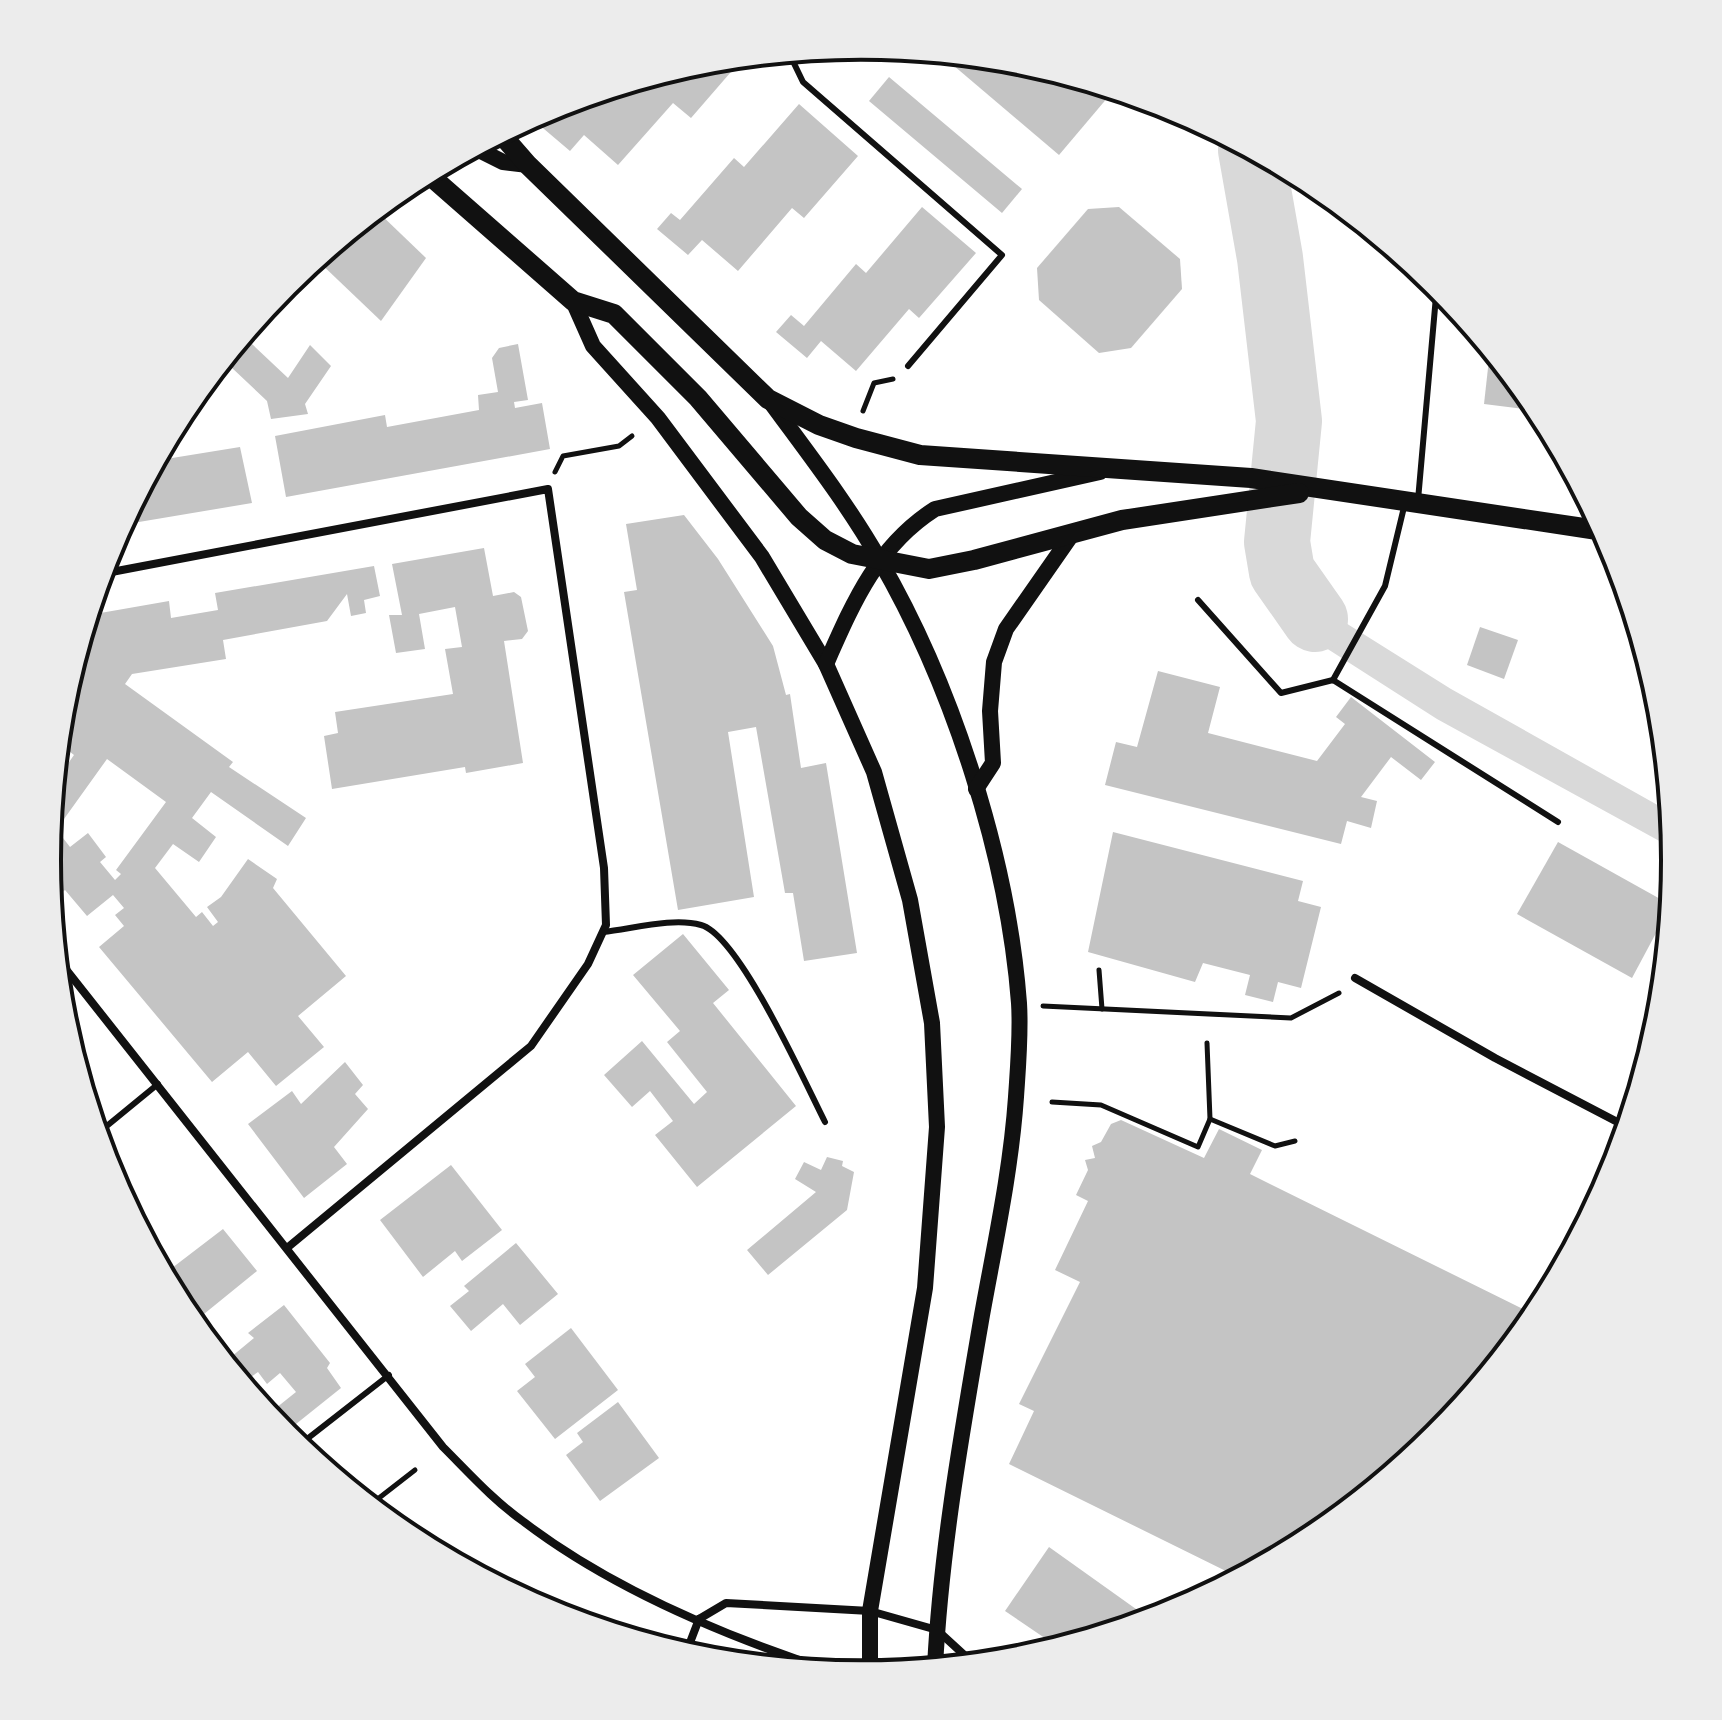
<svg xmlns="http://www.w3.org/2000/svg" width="1722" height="1720" font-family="Merriweather,serif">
	<rect width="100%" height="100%" fill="#fff"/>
	<!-- water -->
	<g fill="#d9d9d9">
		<polygon points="1231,139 1274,162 1317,423 1275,421"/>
		<polygon points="1294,540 1302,577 1333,615 1451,689 1670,812 1674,849 1437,719 1312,639 1263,584 1264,541"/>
	</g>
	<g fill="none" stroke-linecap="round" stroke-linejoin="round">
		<!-- river -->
		<polyline stroke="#d9d9d9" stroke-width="66" points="1251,150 1270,258 1289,421 1277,542 1282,572 1315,619"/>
	</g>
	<!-- building -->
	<g fill="#c4c4c4">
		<polygon points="940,54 1020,62 1114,90 1059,155"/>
		<polygon points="743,58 691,118 673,103 618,165 584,135 570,151 537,123 550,108 561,115 573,101 703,62"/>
		<polygon points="889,77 1022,189 1002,213 869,101"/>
		<polygon points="799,104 858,156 804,218 792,208 738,271 702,240 688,255 657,229 671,213 680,220 734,158 744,167"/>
		<polygon points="922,207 976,253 919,318 909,309 856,371 821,341 807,358 776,332 791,315 804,326 856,264 866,273"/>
		<polygon points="1119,207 1180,259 1182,289 1131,348 1099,353 1039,300 1037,268 1088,209"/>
		<polygon points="376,210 426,258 381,321 316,259"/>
		<polygon points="252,344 288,378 310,345 331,366 305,404 308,414 271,419 267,401 231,367"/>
		<polygon points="518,344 528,400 514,402 515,408 542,403 550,449 286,497 275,436 385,415 387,427 479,410 478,395 498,392 492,358 499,348"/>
		<polygon points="1490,350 1538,408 1540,411 1484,404"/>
		<polygon points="164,446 166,459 240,447 252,503 121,525"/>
		<polygon points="684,515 718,559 773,646 786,695 790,694 801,768 826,763 857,953 804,961 793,893 785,893 756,727 728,732 754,897 678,910 624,592 637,590 626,524"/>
		<polygon points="484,548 493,596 514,592 521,597 528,631 522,639 504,641 523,763 466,773 465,767 332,789 324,736 338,733 335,712 453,694 445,649 462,647 455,607 419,614 425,649 396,653 389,615 402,615 392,564"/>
		<polygon points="374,566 380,596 364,600 366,613 351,616 347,594 327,621 223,640 226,659 132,674 125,684 233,762 229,767 306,818 288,846 211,792 192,818 216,837 199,862 173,844 155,868 196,917 202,912 213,926 218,922 207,907 221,897 248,859 277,879 273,888 346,976 298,1016 324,1047 276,1086 248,1052 212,1082 99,947 124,926 115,915 124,908 113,895 87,916 65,890 57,897 50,888 48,865 54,860 48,851 63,838 70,847 88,833 106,857 100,862 115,880 121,874 116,870 166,802 107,759 59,826 51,816 55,782 74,755 59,743 60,728 69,716 63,698 89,615 169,601 171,618 218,610 215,593"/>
		<polygon points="1480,627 1518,640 1504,679 1467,665"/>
		<polygon points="1158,671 1220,687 1208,733 1317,761 1345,724 1336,717 1351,697 1435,762 1421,780 1391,757 1361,797 1377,801 1371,828 1347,821 1341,844 1105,785 1116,742 1137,747"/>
		<polygon points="1113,832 1303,881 1298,901 1321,907 1301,988 1278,982 1273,1002 1245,995 1250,975 1203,963 1195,982 1088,952"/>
		<polygon points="1558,842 1671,905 1632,978 1517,914"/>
		<polygon points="683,934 729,990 713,1003 796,1106 697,1187 655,1135 673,1121 650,1091 632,1107 604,1075 642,1041 694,1104 707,1092 667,1042 680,1031 633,975"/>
		<polygon points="345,1062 363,1085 355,1094 368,1109 334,1147 347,1164 304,1198 248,1124 292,1091 301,1104"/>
		<polygon points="1121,1120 1204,1158 1219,1129 1262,1150 1250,1174 1535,1315 1436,1436 1313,1537 1238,1577 1009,1464 1034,1411 1019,1404 1080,1282 1055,1270 1088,1201 1076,1195 1088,1170 1085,1160 1095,1158 1092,1146 1101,1142 1111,1124"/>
		<polygon points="827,1157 843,1161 842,1166 854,1172 847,1210 768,1275 747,1250 816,1192 795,1179 804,1162 821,1170"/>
		<polygon points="451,1165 502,1230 462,1261 455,1251 423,1277 380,1220"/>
		<polygon points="223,1229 257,1271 204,1314 231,1357 254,1338 248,1333 284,1305 330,1363 327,1368 341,1388 291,1428 276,1408 296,1392 280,1373 267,1384 258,1372 242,1383 191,1320 194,1319 184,1305 187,1301 180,1291 186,1286 172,1268"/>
		<polygon points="516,1243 558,1294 520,1325 503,1304 471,1331 450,1306 469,1291 464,1286"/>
		<polygon points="571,1328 618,1390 555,1439 517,1391 535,1377 525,1364"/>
		<polygon points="618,1402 659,1458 600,1501 566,1455 583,1442 577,1433"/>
		<polygon points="1049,1547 1150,1619 1058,1647 1005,1611"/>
	</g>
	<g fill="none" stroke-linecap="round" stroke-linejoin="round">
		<!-- path -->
		<g stroke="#111" stroke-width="5">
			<polyline points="863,411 874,383 893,379"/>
			<polyline points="555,472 563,456 619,446 632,436"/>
			<polyline points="1099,970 1102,1009"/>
			<polyline points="1043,1006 1291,1018 1339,993"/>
			<polyline points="1207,1043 1210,1119"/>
			<polyline points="1052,1102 1101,1105 1198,1147 1210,1119 1275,1146 1295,1141"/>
			<polyline points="370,1505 415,1470"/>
		</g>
		<!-- service -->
		<g stroke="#111" stroke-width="6">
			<polyline points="789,53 803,82 1002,255 908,366"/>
			<polyline points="1418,500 1437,285"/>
			<polyline points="1198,600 1281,693 1333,680 1558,822"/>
			<polyline points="1333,680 1385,586 1405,503"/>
			<path d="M603,932C632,929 673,917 701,925C739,935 805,1083 825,1122"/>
			<polyline points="59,986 72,976"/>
			<polyline points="97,1134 158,1084"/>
			<polyline points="1557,1267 1622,1141"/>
			<polyline points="298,1446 389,1375"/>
		</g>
		<!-- minor -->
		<g stroke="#111" stroke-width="8">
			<polyline points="101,574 548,489 604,868 606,925 588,964 531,1046 287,1248"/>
			<path d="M57,958L443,1447C469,1473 494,1501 524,1522C612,1589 727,1637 832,1671"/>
			<polyline points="1355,978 1495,1058 1627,1127"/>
			<polyline points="699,1619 726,1603 870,1611 937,1630 973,1663"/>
			<polyline points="686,1653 699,1619"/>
		</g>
		<!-- secondary -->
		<g stroke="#111" stroke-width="16">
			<polyline points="475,148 503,162 528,165"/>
			<polyline points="573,301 593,346 658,418 762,557 826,664 874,772 910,900 932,1023 937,1127 925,1288 870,1611 870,1673"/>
			<path d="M769,400C807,452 847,503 879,559C953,686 1008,858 1019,1003C1021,1034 1018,1067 1016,1097C1011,1170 995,1243 982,1315C962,1432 941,1549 935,1667"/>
			<path d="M826,664C853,603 877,546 935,509L1100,472"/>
			<polyline points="976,789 993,763 990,711 994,662 1006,629 1073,533"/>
		</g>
		<!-- primary -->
		<g stroke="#111" stroke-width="20">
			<polyline points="501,134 528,165 768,399 819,425 856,438 920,455 1251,478 1604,531"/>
			<polyline points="427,173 573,301 614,314 698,398 799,517 825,540 852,554 929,569 974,560 1122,520 1299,493"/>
		</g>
	</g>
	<!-- crop -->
	<path d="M0 0H1722V1720H0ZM61 860a800 800 0 1 1 1600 0a800 800 0 1 1-1600 0Z" fill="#ececec" fill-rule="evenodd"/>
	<path fill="none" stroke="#111" stroke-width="4" d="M61 860a800 800 0 1 1 1600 0a800 800 0 1 1-1600 0Z"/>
</svg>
